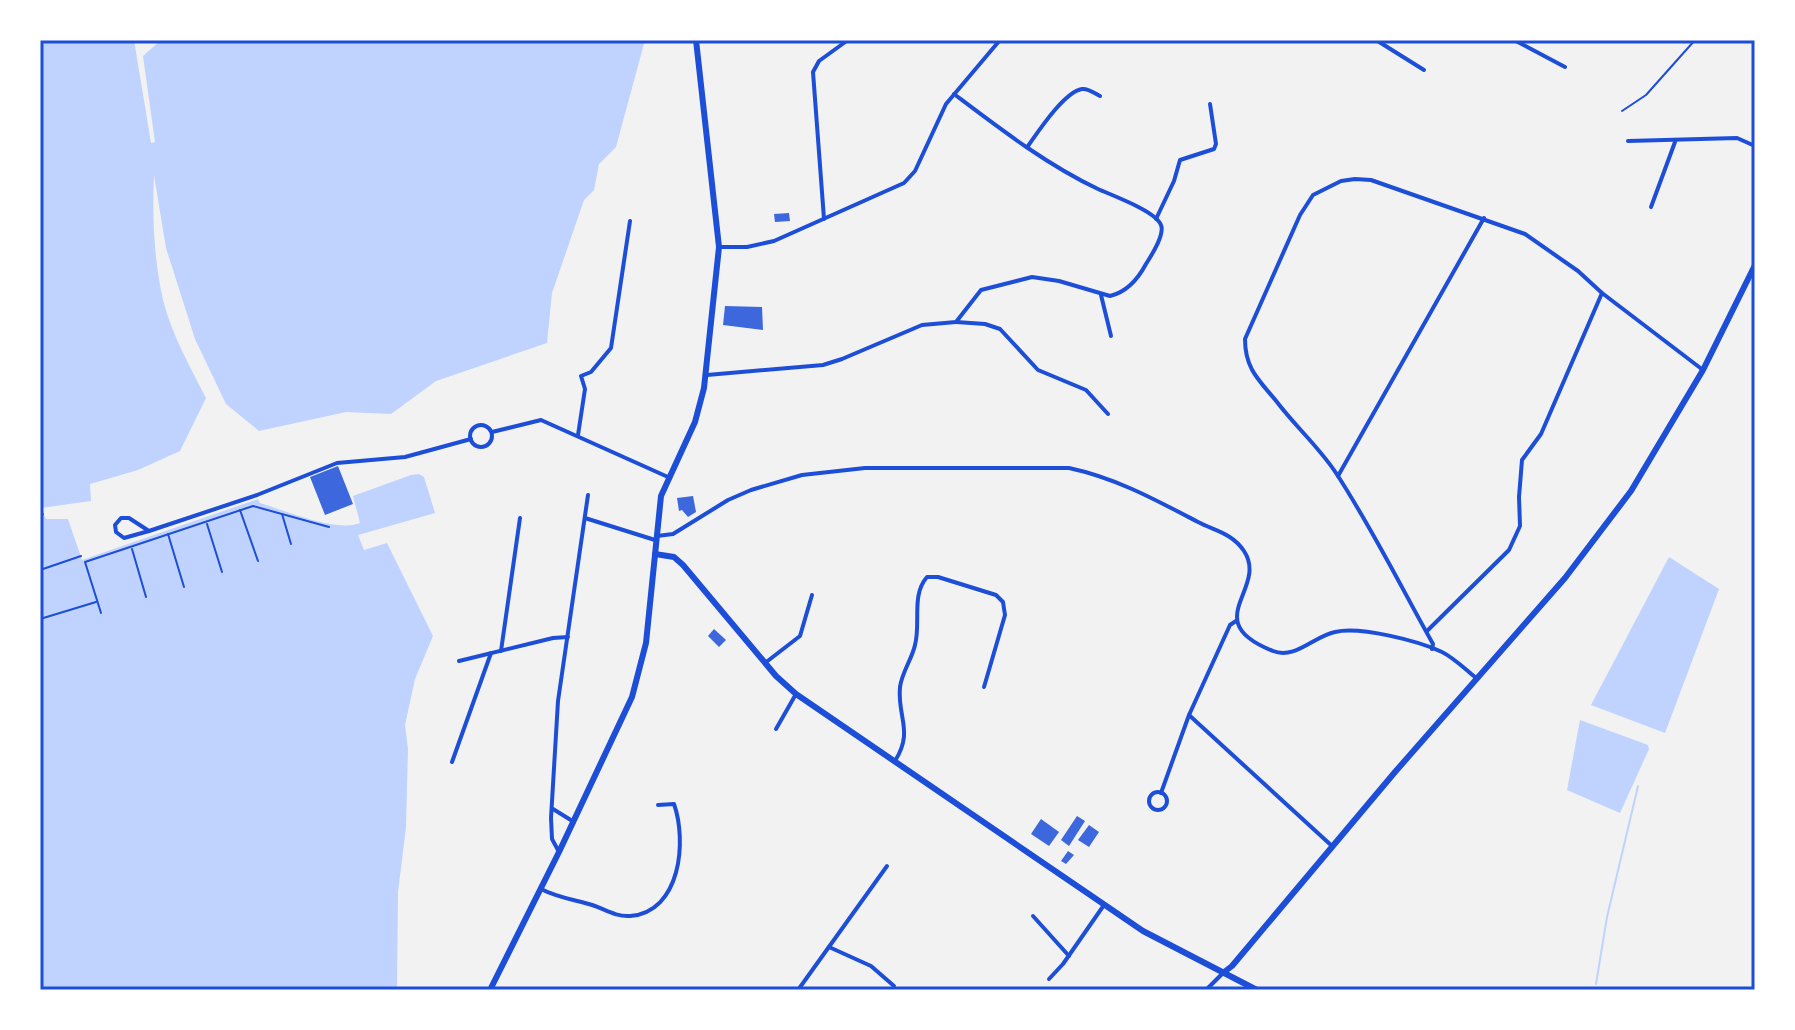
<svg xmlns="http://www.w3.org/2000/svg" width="1795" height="1030" font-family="Jost,sans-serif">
	<rect width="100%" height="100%" fill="#f2f2f2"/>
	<!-- water -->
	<g fill="#bfd3fe">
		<path d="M40,40H134L151,143L155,142L143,56L161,40H645L616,147L599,164L594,190L584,200L552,293L547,343L436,381L391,414L346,412L259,431L226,404L195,339L166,248L154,175C152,216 154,260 163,300C172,335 190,367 206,398L180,451L138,470L90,484L91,501L41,508L46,519H68L82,560L258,499L260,503C284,510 337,533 360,523L353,496L411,475L419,474L424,477L435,513L358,535L364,550L387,543L433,636L415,679L405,725L408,749L406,827L398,892L397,990H40Z"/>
		<polygon points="1669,557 1719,589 1665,733 1591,705"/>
		<polygon points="1580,720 1648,745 1649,749 1620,813 1567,790"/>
	</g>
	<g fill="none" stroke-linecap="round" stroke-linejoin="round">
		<!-- stream -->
		<polyline stroke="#bfd3fe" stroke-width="2" points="1596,984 1607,917 1638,786"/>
	</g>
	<!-- building -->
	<g fill="#3d67dc">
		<polygon points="789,213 790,221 775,222 774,214"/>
		<polygon points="725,306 762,307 763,330 723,325"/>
		<polygon points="338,466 353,504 325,515 310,477"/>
		<polygon points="693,496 696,512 688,517 682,510 679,511 677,498"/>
		<polygon points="714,629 726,640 719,647 708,636"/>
		<polygon points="1077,816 1085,821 1069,846 1061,840"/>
		<polygon points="1041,819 1059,832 1049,846 1031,834"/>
		<polygon points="1089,825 1099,832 1089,847 1078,840"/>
		<polygon points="1068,851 1074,855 1066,864 1061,861"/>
	</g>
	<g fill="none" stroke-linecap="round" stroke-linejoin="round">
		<!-- path -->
		<g stroke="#1d4ed8" stroke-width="2">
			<polyline points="1622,111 1646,95 1695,40"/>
			<polyline points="240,510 258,561"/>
			<polyline points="282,514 291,544"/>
			<polyline points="40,515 43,514"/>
			<polyline points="207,524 222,572"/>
			<polyline points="168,534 184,587"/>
			<polyline points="132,549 146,597"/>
			<polyline points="40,570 81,556"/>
			<polyline points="101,613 85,562 253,506 329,527"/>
			<polyline points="40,619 96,602"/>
		</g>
		<!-- minor -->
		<g stroke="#1d4ed8" stroke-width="4">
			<polyline points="1376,40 1424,70"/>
			<polyline points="1514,40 1565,67"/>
			<polyline points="1628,141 1737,138 1755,146"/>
			<path d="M1028,146C1038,132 1064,92 1082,89C1088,88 1094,93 1100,96"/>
			<polyline points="1651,207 1675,142"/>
			<polyline points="824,219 813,72 819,61 848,40"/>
			<polyline points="1156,219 1174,181 1180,160 1214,149 1216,144 1210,104"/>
			<polyline points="719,247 747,247 774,241 904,183 915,171 946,104 1000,40"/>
			<polyline points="1101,295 1111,336"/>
			<polyline points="956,322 985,324 1000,329 1038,370 1086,390 1108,414"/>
			<path d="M707,375L823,365L842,359L922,325L956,322L981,290L1032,277L1059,281L1110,296C1127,292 1138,279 1146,264C1151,256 1165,235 1161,225C1156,211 1111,195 1098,189C1047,165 999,128 954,94"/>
			<circle cx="481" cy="436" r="11"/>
			<polyline points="492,432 541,420 668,477"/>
			<polyline points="578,435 585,389 581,376 591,372 611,348 630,221"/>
			<polyline points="1338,476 1484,218"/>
			<polyline points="585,518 655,540"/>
			<polyline points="149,531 124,538 116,532 115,525 121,518 129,518 149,531 257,495 337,463 405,457 471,439"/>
			<path d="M657,536L673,534L728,500L751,490L802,475L865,468H1069C1116,478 1156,500 1198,522C1215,531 1232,533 1244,551C1269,589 1197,621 1273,651C1295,660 1314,636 1335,632C1360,626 1419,641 1442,652C1454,658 1465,669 1476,678"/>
			<polyline points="1427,631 1509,550 1520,526 1519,497 1522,460 1541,434 1602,293"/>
			<path d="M1432,649L1433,644C1401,587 1372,528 1336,473C1319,447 1295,426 1277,402C1259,380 1245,369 1245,339L1300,215L1313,195L1341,181L1355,179L1371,180L1525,234L1578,271L1602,293L1703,370"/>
			<polyline points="501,651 520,518"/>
			<polyline points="459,661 553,638 568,637"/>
			<polyline points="765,663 800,636 812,595"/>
			<polyline points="1189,715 1332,846"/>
			<polyline points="776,729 796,694"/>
			<path d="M895,761C914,731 897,717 900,687C902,672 912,659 915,645C921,623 911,595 927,577H938L996,595L1003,602L1005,615L984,687"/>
			<polyline points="452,762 491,653"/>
			<circle cx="1158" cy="801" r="9"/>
			<polyline points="1161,793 1189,715 1230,625 1236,621"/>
			<polyline points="553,809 574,822"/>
			<polyline points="559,852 552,839 551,818 558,701 588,495"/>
			<path d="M541,889C558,898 577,900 595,906C606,910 617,917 630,916C681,912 687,841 674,804L658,805"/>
			<polyline points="1033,916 1069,956"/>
			<polyline points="829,947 871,966 894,986"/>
			<polyline points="1049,979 1063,964 1104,905"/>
			<polyline points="798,990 887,866"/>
			<polyline points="1206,990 1223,973"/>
		</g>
		<!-- tertiary -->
		<g stroke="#1d4ed8" stroke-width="6">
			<polyline points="655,554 674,557 683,565 776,676 796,694 1143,931 1257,990"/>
			<polyline points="1223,973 1232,966 1395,772 1565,578 1631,491 1703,370 1755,265"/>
		</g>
		<!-- secondary -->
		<polyline stroke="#1d4ed8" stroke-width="6" points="490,990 559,852 632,697 646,643 661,496 695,422 704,388 719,247 696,40"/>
	</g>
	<!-- border -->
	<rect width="1795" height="1030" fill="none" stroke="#ffffff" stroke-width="84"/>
	<rect x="42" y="42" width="1711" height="946" fill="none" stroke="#1d4ed8" stroke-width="3"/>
</svg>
